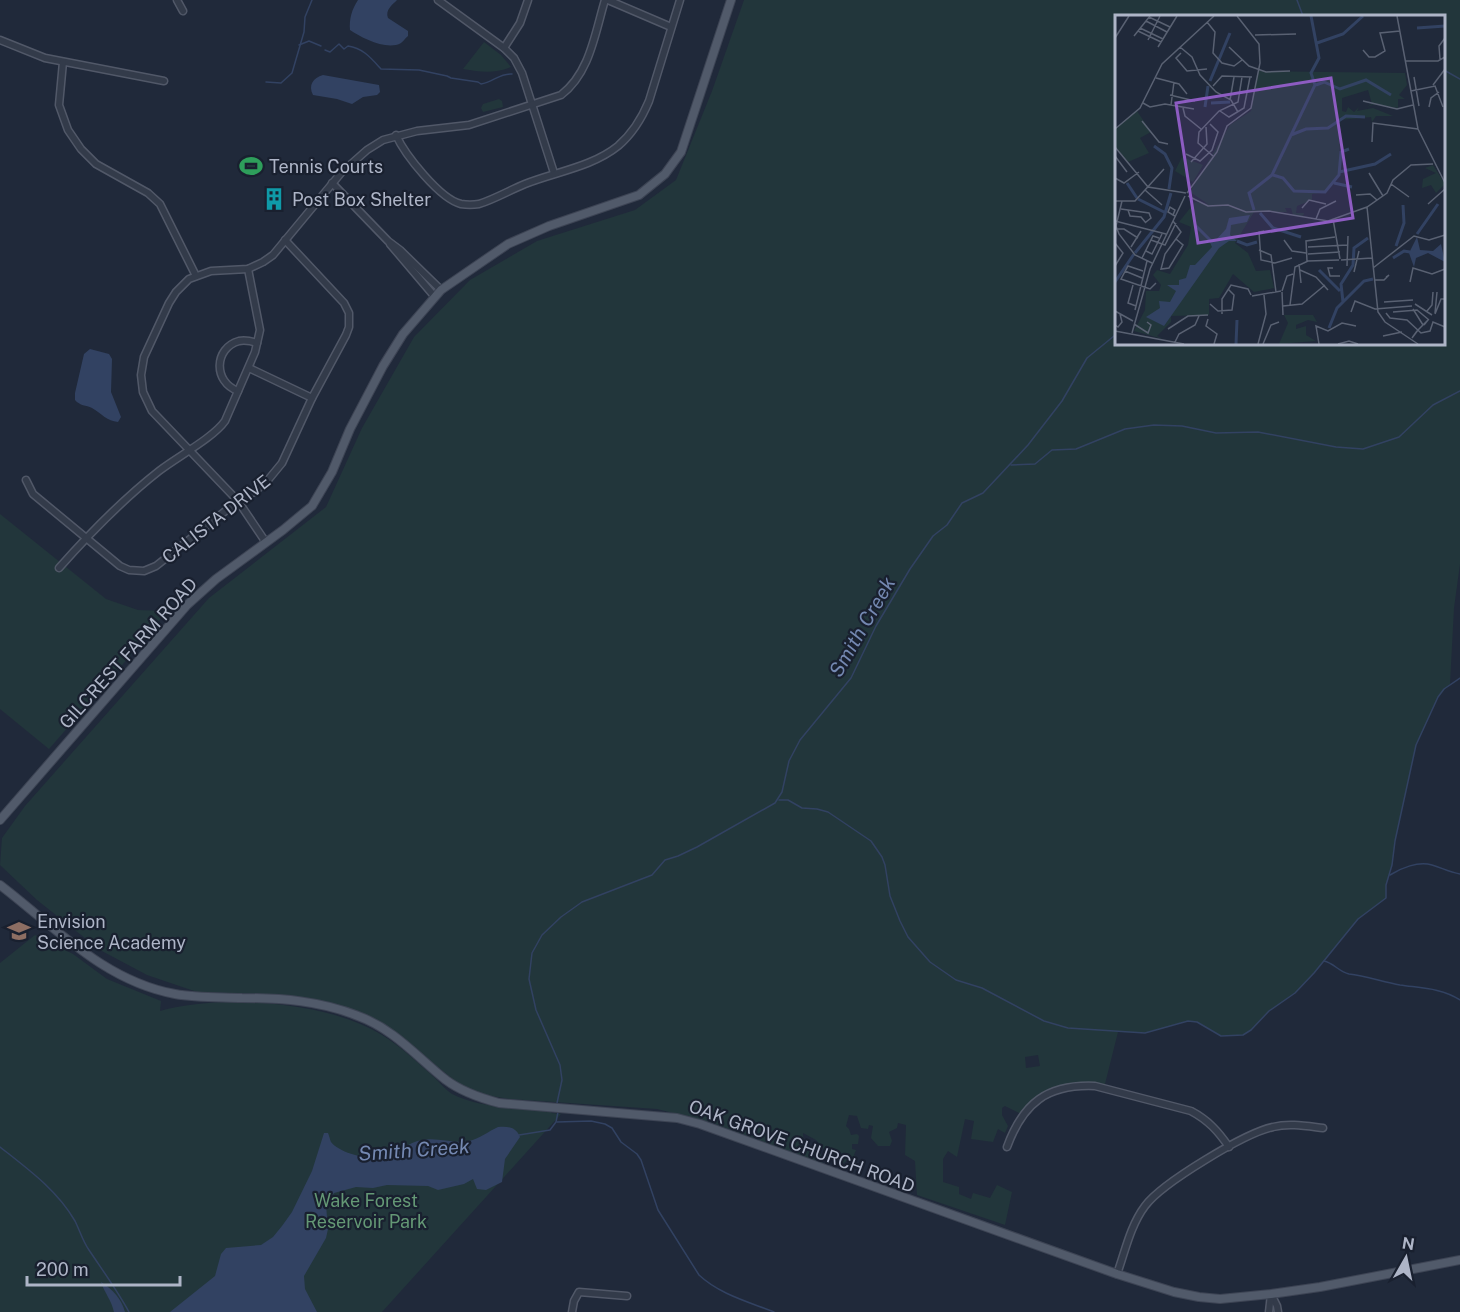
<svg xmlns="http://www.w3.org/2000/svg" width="1460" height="1312" font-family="'Public Sans',sans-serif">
	<rect width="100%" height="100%" fill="#20293a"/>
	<!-- green -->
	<g fill="#22363b" fill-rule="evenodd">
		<path d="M744,0H1460V564L1454,608L1450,684L1438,697L1416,745L1395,841L1392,865L1386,884V898L1358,919L1314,973L1295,993L1269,1011L1251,1030L1243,1035L1221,1036L1197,1022L1188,1021L1145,1033L1118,1032L1104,1088L1095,1086L1054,1091L1023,1115L1005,1106L1002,1108V1115L1008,1126L1005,1133L998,1129L993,1142L971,1139L974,1121L965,1119L957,1157L948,1151L943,1159V1182L959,1187V1194L971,1199L973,1193L990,1198L997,1185L1012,1192L1005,1225L917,1195L915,1161L905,1155L906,1125L898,1123L897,1128L889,1132L892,1141L890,1146H878L871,1138L873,1126L869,1125L868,1129L861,1128L857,1116L849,1115L846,1126L849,1129L851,1135L857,1134L859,1136L858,1144H852V1149L856,1150L854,1155L858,1158L854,1161L849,1159L841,1165L836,1164L834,1154L831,1152L829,1155L816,1140L803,1133L804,1147L821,1154L823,1165L713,1123L657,1109L510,1099L484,1095L459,1084L394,1032L305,999L262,994L197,992L147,975L100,950L37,900L0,865L2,838L25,806L209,598L326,507L362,428L414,337L470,280L537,241L635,210L676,180L712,91ZM1116,16H1444V344H1116ZM1038,1055L1040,1066L1026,1068L1025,1057Z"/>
		<path d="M484,42L501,55L511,67C494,74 481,72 463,69Z"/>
		<polygon points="499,99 502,101 503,107 483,112 481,108 483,104"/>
		<polygon points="255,156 262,163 247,176 241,170"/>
		<polygon points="0,514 106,599 138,610 164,611 157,625 49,749 0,709"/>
		<path d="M35,935L73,954L107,979L161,1001L160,1011C222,994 327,1001 382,1035C402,1047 418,1063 435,1078C440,1083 446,1090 452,1094C481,1109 519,1107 551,1110V1113L561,1114L382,1312H0V963Z"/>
	</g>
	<!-- water -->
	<g fill="#324262">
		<path d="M358,0H397C392,5 385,10 388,18L408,31V36C405,38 404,41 401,43C387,51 362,38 350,30C349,19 352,9 358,0Z"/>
		<path d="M323,75L379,85L380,92L377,95L363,97L352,104L337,99L313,95C308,85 313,78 323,75Z"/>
		<path d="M90,349L109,354L112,359L111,392L121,417L118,422C107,421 102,414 92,408C86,405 80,406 75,400V393L84,354Z"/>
		<path d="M498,1127C508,1126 516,1127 520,1137L505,1159L502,1182L486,1190L477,1189L473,1179L464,1184L438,1190L428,1186L387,1185L373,1188L356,1187L334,1193L326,1205L328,1229L326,1238L304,1276L305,1289L317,1312H170L215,1276L221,1254L226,1248L261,1245L273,1237L282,1226L292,1212L312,1171L324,1133H328C329,1135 330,1140 331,1142C340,1154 375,1162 389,1157C401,1151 407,1143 422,1140C438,1137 454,1144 469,1141C479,1139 489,1131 498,1127Z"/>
		<path d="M101,1282C113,1290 121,1298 125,1312H114C111,1299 105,1294 101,1282Z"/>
	</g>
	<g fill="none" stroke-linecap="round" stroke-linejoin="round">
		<!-- stream -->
		<g stroke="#324262" stroke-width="1.5">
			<polyline points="1297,0 1303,16"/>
			<polyline points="299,45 309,41 321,46"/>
			<path d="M325,50L330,52L339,44L344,49L348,46C363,48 371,58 381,69L419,70L447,76L451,78L478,82L481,84C493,82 500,73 512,74"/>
			<polyline points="1444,70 1460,79"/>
			<polyline points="266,82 281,83 292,73 304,32 305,17 312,0"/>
			<polyline points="1011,465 1035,464 1052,450 1076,449 1125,429 1154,425 1182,426 1216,433 1258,432 1336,447 1363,449 1399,437 1433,405 1460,391"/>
			<polyline points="779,800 788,800 802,808 817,809 828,812 871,841 882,857 885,865 890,896 900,921 908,937 930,962 956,980 982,988 1044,1021 1068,1028 1145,1033 1188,1021 1197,1022 1221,1036 1243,1035 1251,1030 1269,1011 1295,993 1314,973 1358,919 1386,898 1386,885 1392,865 1395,841 1416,745 1438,697 1444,689 1460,678"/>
			<path d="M1390,875C1401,868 1418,861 1432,865C1442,868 1449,872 1460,874"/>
			<path d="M1324,961C1334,963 1339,972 1349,974C1366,976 1383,982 1400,985C1420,988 1442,988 1460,1000"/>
			<polyline points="557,1103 562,1080 560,1065 536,1010 529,979 532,953 542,935 561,917 582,902 652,875 665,860 678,856 697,847 775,803 782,792 789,761 800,740 851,678 876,626 910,569 933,536 947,525 962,503 983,493 1028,445 1062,401 1087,358 1114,336 1116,332"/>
			<path d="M557,1122L591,1121L605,1124L612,1128L621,1142L637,1154L641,1160L658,1210L699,1275C719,1294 749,1302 774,1312"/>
			<polyline points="519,1135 550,1130 556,1122 558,1112"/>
			<path d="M0,1147C28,1169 57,1190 75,1221C80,1231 83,1242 89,1250C103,1271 117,1290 129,1312"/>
		</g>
		<!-- minor casing -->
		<g stroke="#515868" stroke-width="9">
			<g id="minor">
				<polyline points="177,0 183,11"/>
				<polyline points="438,0 504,48 514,58 522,73 554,173"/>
				<polyline points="608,0 671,27"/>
				<polyline points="0,40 45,58 164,81"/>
				<polyline points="504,48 520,23 528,0"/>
				<polyline points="63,62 59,105 68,130 81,149 96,164 148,193 160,204 196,276"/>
				<path d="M396,135C405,155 440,199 461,204C467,205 473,205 479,204C495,199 510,190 525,184C555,172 592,167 618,146C632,134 642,118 649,101L680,0"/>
				<polyline points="332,183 388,241 400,250 441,290"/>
				<polyline points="390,244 435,297"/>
				<polyline points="249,368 312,398"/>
				<path d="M238,391C213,382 214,348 239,341C245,340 251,341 257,343"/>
				<polyline points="26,480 33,494 120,566 129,570 144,571 156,566 238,501 254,492 268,480 282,463 312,398 346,335 349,327 349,313 344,303 285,240"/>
				<path d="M265,541L238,501L152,411L143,392L141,375L144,357L169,303L176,292L189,279L211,271L248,269L263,262L273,255L341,173L367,150L383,140L417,131L469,125L561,95C590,73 595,33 605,0"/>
				<path d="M59,568C90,533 122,500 159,471C177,457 213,438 225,421L255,352L260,330L248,269"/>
				<path d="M1007,1147C1023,1103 1047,1084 1095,1086L1191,1111C1208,1120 1218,1131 1229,1147"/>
				<path d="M1117,1274C1125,1252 1130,1226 1145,1206C1162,1183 1245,1133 1273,1127C1289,1123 1306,1126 1323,1128"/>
				<polyline points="1271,1294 1277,1306 1278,1312"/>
				<polyline points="572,1312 574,1301 579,1292 627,1296"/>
				<polyline points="1269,1312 1271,1294"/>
			</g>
		</g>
		<!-- major casing -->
		<g stroke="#3d4454" stroke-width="10">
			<g id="major">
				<polyline points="0,820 187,605 216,579 283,530 312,506 332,472 350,429 383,366 403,334 441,290 508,244 549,226 639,195 665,174 681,152 731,0"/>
				<path d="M0,885C55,927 104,981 175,994C197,998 220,997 242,998C282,998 321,1001 358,1016C394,1029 417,1057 446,1080C462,1092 480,1098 499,1103L677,1118L700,1124L1117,1274L1174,1292L1199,1297L1220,1299L1271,1294L1320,1287L1460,1260"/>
			</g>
		</g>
		<!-- minor -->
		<use href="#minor" stroke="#333b4a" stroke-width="6"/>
		<!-- major -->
		<use href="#major" stroke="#515a6a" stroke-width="8"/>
	</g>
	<!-- icons -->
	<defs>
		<g id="stadium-bare" transform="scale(1.8)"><path d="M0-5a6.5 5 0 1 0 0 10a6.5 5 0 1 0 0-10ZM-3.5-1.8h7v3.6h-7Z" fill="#2e9e5b" stroke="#19202f" stroke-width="2.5" paint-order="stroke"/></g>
		<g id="building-bare" transform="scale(1.8)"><path d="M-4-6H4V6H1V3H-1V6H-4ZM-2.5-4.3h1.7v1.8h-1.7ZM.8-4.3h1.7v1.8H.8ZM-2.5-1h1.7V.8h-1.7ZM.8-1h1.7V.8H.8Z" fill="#0f9aa8" stroke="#19202f" stroke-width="2.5" paint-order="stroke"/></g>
		<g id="school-bare" transform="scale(1.8)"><path d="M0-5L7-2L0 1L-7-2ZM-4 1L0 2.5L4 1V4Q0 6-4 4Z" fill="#8d6e63" stroke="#19202f" stroke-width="2.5" paint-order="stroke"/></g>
	</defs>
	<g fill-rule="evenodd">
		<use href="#stadium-bare" x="251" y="166"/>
		<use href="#building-bare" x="274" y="199"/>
		<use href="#school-bare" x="19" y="931"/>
	</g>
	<g text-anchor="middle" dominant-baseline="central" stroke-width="4.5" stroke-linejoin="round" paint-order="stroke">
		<!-- poi labels -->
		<g font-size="18" fill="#aeb5c7" stroke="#19202f" text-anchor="start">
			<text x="269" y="166">Tennis Courts</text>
			<text x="292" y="199">Post Box Shelter</text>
			<text x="37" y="921">Envision<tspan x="37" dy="21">Science Academy</tspan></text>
		</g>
		<!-- street labels -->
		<g font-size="18" fill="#aeb5c7" stroke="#19202f">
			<text transform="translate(216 519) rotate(-38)">CALISTA DRIVE</text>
			<text transform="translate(128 653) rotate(-48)">GILCREST FARM ROAD</text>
			<text transform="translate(802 1146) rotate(20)">OAK GROVE CHURCH ROAD</text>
		</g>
		<!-- park labels -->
		<g font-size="18" fill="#649875" stroke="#19202f">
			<text x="366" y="1200">Wake Forest<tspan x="366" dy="21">Reservoir Park</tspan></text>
		</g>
		<!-- water labels -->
		<g font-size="20" font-style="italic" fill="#7488b1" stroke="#19202f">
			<text transform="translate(862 627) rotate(-60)">Smith Creek</text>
			<text transform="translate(414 1150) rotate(-4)">Smith Creek</text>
		</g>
	</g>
	<!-- overview -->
	<g transform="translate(1115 15)">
		<rect width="330" height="330" fill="#20293a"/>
		<path d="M144,56L290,58L292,70L284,80L290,84H283V93L260,89L252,92L257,89L253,75L227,83V96L231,97L233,92L239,97L244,92L242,96L258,93L278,101H261L257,107L256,102L225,105L224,160L211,177L197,179V185L182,191L181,198H189L188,202L178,200L176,193H170L172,197H139L120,228L133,238L141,256L155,255L159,273L139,277L118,259L104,283L94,284V300L56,301V307L42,321L48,324L19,316L30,295L31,276H44L46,270L38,260L42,255L55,259L73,230L76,212L64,207L80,187L93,189L75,177L115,110L136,96ZM22,96L36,117L25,123L34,138L13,147L0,131V114ZM67,142L88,150L78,167L60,156ZM318,150L330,169L321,178L316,170L307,173L308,164L321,158L310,153ZM169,300H198L202,307L193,305L181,310V314L191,311V320L201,326L164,329L173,308Z" fill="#22363b"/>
		<path d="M135,200L132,207L116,210L115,220L122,226H114L104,233L49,311L31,302L45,293L44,286L55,287L61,276L52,270H64V265L71,263L75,250H80L97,232L93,223L100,226L111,214L114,203ZM302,222L305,235L318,236L326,229L330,247L313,238L301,243L299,252L294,238Z" fill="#324262"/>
		<path fill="none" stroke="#324262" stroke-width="3" d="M302,13L330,11M202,28L228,19L248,1M95,66L115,18M201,70L209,67L225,74L251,65L276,80M96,88L115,87M90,92L93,71M176,120L191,114L213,113L231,101L250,102M39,131L50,139L57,153L54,174M224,157L260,149L276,139M158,160L168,163L179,176L210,177L224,160L226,137L234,134M12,168L22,183M219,168L237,172M23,184L49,197M139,195L134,178L157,160L200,70L196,58L204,43L196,1M145,198L158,213L186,222M80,210L98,228M302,219L323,189M122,226L132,230L142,227M281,231L289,208L288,190M20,238L49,202L56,178M278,243L289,236L295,237M204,255L225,276M0,267L19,239M228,287L226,269L238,250L239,233L253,223M214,313L222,293L249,266L258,264M121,329L122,305"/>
		<path fill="none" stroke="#596172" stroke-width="1.5" d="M282,1L303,114L330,168M34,2L55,12M31,6L52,17M92,7L100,17L98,38L107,48L119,51L127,45M25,13L48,24M23,16L46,27M140,20L181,19M19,21L35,1M0,23L14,1M33,25L45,1M43,32L62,1M65,32L77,42L85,60L101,77L116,85L123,97M114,32L134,51L151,57L175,56M248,35L254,42H260L270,36L265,18L285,16M66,38L61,43L72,56L92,54M325,44L324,31L330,23M290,46H323L330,42M299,62L304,91M41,63L64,69L72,79M318,70L330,54M98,71L107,61L137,62M296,76L320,71L328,92M55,80L80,86M115,85L119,62M248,86L282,94L298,90M28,88L35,92L50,89L79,94M56,90L59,67M314,92L316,83L324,77M68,93L70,101L86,114M105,96L114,102L129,93L135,62M27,106L44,127L53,129M0,114L25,93L47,49L99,1M257,127L258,108L303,114M0,132L33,172L71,178M71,139L85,146L97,135L103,117L95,109M0,141L12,157M98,141L83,128L84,117L104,96L123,87L127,62M76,147L92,129L91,112M254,158L268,181M0,163L9,168L24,157M276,169L294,182M30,175L47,190M72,178L102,137L112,111L136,93L145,48L144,29L122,1M241,180L255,179L262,185M73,181L93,191L113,190L131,197L154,196L213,206L252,192L272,178L278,165L296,150L318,149M0,186H20L49,154M7,186L1,211L4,219L20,240L37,248M313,189L330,174M252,192L263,297L270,307L303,329M187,193L194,185L211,189M6,194L34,198L36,203L31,207M13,195L15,201L26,202L31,208M58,200L60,195L55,192L53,197L58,200L60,201M201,204L205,194L221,186M218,204L225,244M0,206L51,219M58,206L66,217L50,239L46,254L54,253L68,230L61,224M1,214H9L23,223M149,216L144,217L146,245L160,248L177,243M36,225L50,230L61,208M169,225L177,236L191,238M0,228L8,238L0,251M16,232L26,216M193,232L233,230M144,235L156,240L161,277M31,236L37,239L47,219M193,239L225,237M27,243L38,221L44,223M226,245L257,243M192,246L191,226L220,222M184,249L186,268M232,251L233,221M218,253H213L215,261H225M258,253L299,221L314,225L330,220M185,255L201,262L213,275M10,256L27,263M28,256L13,251L6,264L35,274L41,268M239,257L244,236M260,265H269L274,260L271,262M295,267L298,253L317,259L330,254M18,270L13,288L21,291M167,276L172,261L178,259M167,277L168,300M137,281L166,276M269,287L298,285M95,289L103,296L117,295L119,280L113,274M300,289L317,300M175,290L180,252L193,246L224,245M168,291L187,289L210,270M298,294L308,310M20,295L32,246M0,296L18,306M312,296L317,290L318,277M236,297L240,286L260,294L297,291M278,297L302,295L314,305M271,298L275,303L292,305L306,318L315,316L318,307L330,312M320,298L322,277M107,299V284L116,270L133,274L136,280M320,299L326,284H330M93,304L91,311L102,319L99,329M19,309L33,318L36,310L32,307M0,310L3,312L7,307L5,299M307,311L303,315L313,305L309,310M53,314L73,301L93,300M0,316L69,329M302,316L297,323L303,315M17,318L35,254L70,181M268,321L287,317M60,327L64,319L80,310L84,301M143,329L151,299L149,280M148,329L156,310L164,307M204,329L201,311L213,316L227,308L241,311M223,329L234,326L243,329"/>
		<path fill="#8d5cc2" fill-opacity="0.15" stroke="#8d5cc2" stroke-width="3" d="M216,63L238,203L83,228L61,88Z"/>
		<rect width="330" height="330" fill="none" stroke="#aeb5c7" stroke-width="3"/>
	</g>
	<!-- north arrow -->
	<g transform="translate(1406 1258) rotate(9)" stroke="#19202f" stroke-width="4.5" paint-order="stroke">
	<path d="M0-4.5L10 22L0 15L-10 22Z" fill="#aeb5c7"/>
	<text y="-9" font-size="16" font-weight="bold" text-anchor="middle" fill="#aeb5c7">N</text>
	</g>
	<!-- scale -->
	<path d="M27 1276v9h153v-9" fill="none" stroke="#aeb5c7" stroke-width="3"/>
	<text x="36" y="1276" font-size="18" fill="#aeb5c7" stroke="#19202f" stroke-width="4.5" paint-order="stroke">200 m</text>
</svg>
